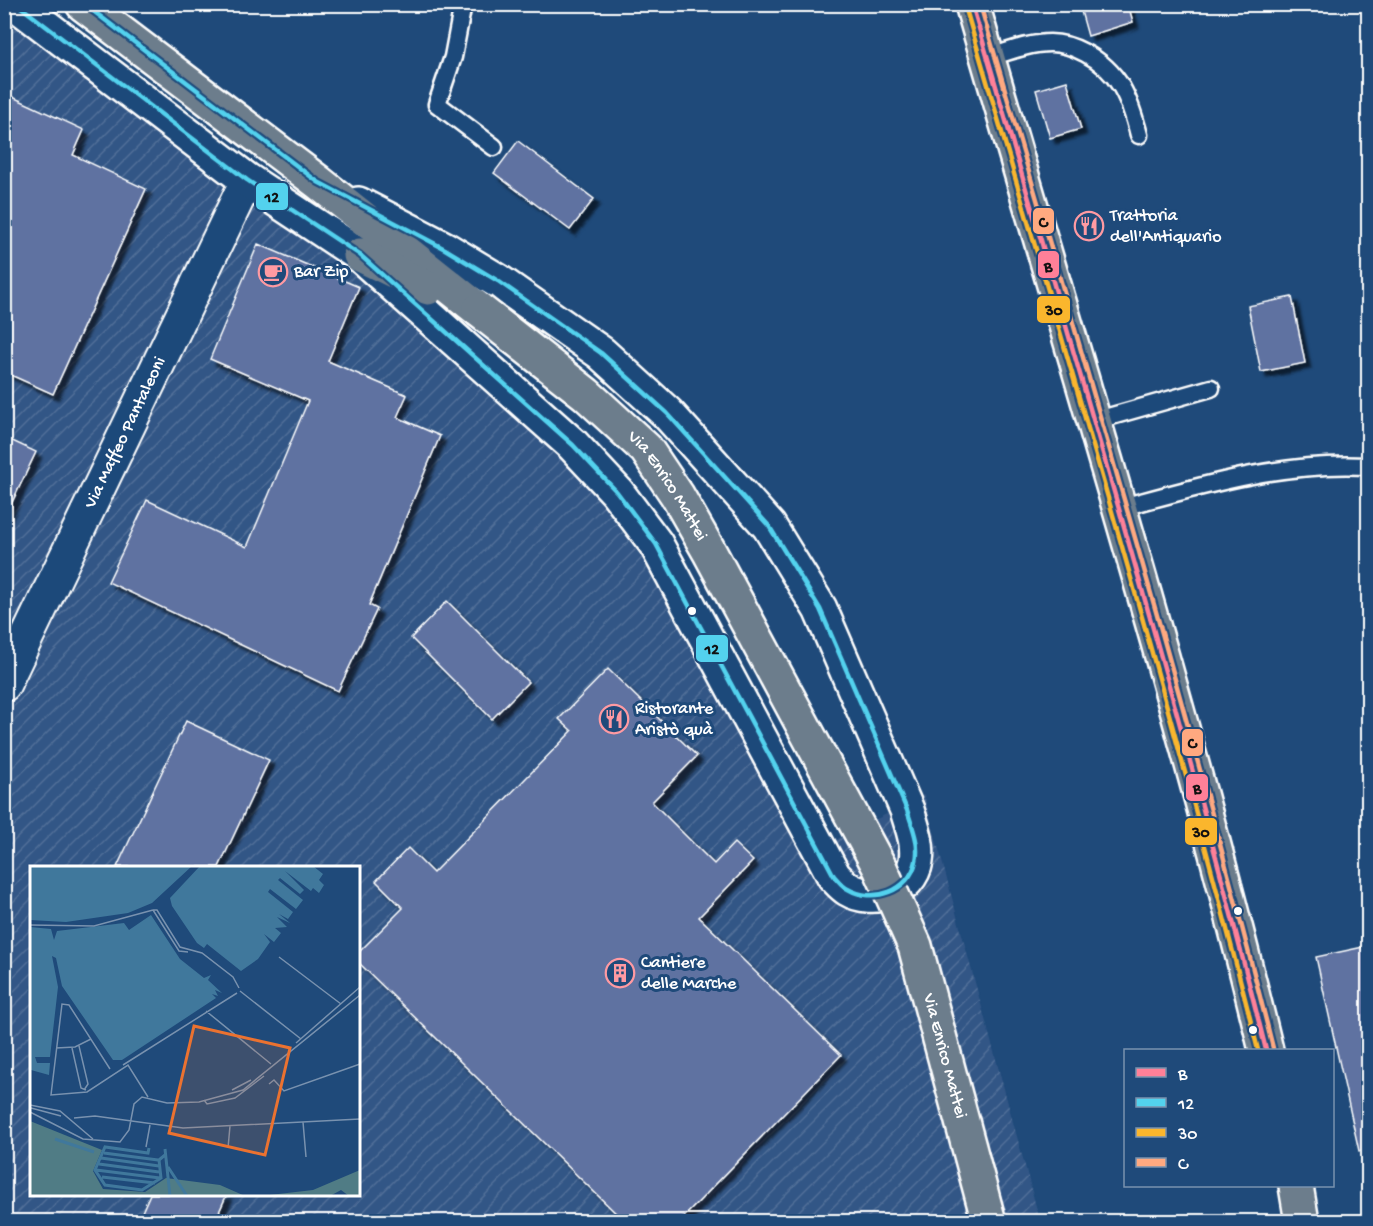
<svg xmlns="http://www.w3.org/2000/svg" width="1373" height="1226" font-family="'Gochi Hand',sans-serif">
	<defs>
		<pattern id="industrial-furrows" width="10" height="10" patternUnits="userSpaceOnUse" patternTransform="scale(1.5)"><rect width="10" height="10" fill="#325686"/><path d="M-1 1l2-2M0 10L10 0M9 11l2-2" fill="none" stroke="#516f98"/></pattern>
		<filter id="shadow"><feDropShadow dx="5.5" dy="5.5" stdDeviation="1.5" flood-color="#0009"/></filter>
	</defs>
	<rect width="100%" height="100%" fill="#1f4a7a"/>
	<filter id="ink" filterUnits="userSpaceOnUse"><feTurbulence type="fractalNoise" baseFrequency=".0167" numOctaves="2"/><feDisplacementMap in="SourceGraphic" scale="12" xChannelSelector="R" yChannelSelector="G"/><feConvolveMatrix kernelMatrix="1 2 1 2 8 2 1 2 1" color-interpolation-filters="sRGB"/></filter>
	<g filter="url(#ink)">
		<!-- industrial -->
		<path fill="url(#industrial-furrows)" fill-rule="evenodd" d="M4,16L364,280L584,476L667,594L808,854L924,795L1040,1221H5ZM32,868H358V1194H32Z"/>
		<!-- building -->
		<g fill="#5f72a1" stroke="#fff" stroke-width="1.5" filter="url(#shadow)">
			<polygon points="1079,4 1128,4 1133,22 1088,36"/>
			<polygon points="1067,81 1081,129 1050,138 1036,90"/>
			<polygon points="4,93 84,130 73,155 146,189 53,394 4,372"/>
			<polygon points="518,141 594,199 570,230 494,173"/>
			<polygon points="258,244 359,287 328,361 407,395 397,417 440,436 369,605 377,609 338,691 108,582 147,500 247,547 308,401 210,359"/>
			<polygon points="1292,297 1305,363 1261,372 1248,306"/>
			<polygon points="4,437 36,452 4,519"/>
			<polygon points="447,601 528,682 492,719 411,638"/>
			<polygon points="608,669 697,756 652,802 714,864 734,843 753,861 699,917 841,1055 680,1221 624,1221 358,962 358,953 403,908 376,881 408,848 433,873 572,731 559,719"/>
			<polygon points="186,721 269,760 219,867 117,867"/>
			<polygon points="1368,946 1368,1150 1359,1151 1316,957"/>
			<polygon points="150,1194 227,1194 215,1221 138,1221"/>
		</g>
		<g fill="none" stroke-linecap="round" stroke-linejoin="round">
			<!-- lane casing -->
			<g stroke="#fff" stroke-width="21">
				<g id="lane">
					<polyline points="463,4 453,57 437,104 494,147"/>
					<path d="M987,58C1007,52 1030,43 1050,43C1064,43 1074,47 1085,53C1120,71 1130,100 1139,135"/>
					<polyline points="1094,421 1211,388"/>
					<path d="M1119,508C1200,486 1283,461 1368,466"/>
				</g>
			</g>
			<!-- street casing -->
			<g stroke="#fff" stroke-width="36">
				<g id="street">
					<path id="s1" d="M4,685L247,180"/>
				</g>
			</g>
			<!-- secondary casing -->
			<g stroke="#fff" stroke-width="38">
				<path id="secondary" d="M16,4L247,180L360,255L573,445L617,492L656,544L834,876C838,880 843,886 848,889C873,904 911,891 916,861C919,844 912,827 907,810L820,609L769,526L667,413L601,353L498,281L445,249L358,204"/>
			</g>
			<!-- primary casing -->
			<g stroke="#fff" stroke-width="38">
				<g id="primary">
					<polyline points="83,4 318,182 479,310"/>
					<path d="M972,4C1072,352 1181,699 1266,1050"/>
					<polyline points="360,255 428,288"/>
					<polyline points="1296,1186 1302,1222"/>
				</g>
			</g>
			<!-- lane -->
			<use href="#lane" stroke="#1f4a7a" stroke-width="16"/>
			<!-- street -->
			<use href="#street" stroke="#1f4a7a" stroke-width="32"/>
			<!-- secondary -->
			<use href="#secondary" stroke="#1f4a7a" stroke-width="33"/>
			<!-- primary -->
			<use href="#primary" stroke="#6c7d8c" stroke-width="33"/>
			<!-- primary-bridge casing -->
			<g stroke="#fff" stroke-width="38" stroke-linecap="butt">
				<g id="primary-bridge">
					<path id="s2" d="M479,310L586,394L646,449L677,495L709,551L880,868L915,946L989,1222"/>
				</g>
			</g>
			<!-- primary-bridge -->
			<use href="#primary-bridge" stroke="#6c7d8c" stroke-width="33"/>
			<!-- bus-1 casing -->
			<g stroke="#1f4a7a" stroke-width="9">
				<path id="bus-1" d="M972,4C1073,352 1178,699 1266,1050"/>
			</g>
			<!-- bus-2 casing -->
			<g stroke="#1f4a7a" stroke-width="9">
				<path id="bus-2" d="M17,4L247,180L360,255L573,445L617,492L656,544L834,876C838,880 842,886 848,889C873,904 910,891 916,861C920,844 912,826 907,810L820,609L769,526L667,413L601,353L498,281L445,249L318,182L84,4"/>
			</g>
			<!-- bus-3 casing -->
			<g stroke="#1f4a7a" stroke-width="9">
				<path id="bus-3" d="M965,6C1066,353 1170,700 1258,1050"/>
			</g>
			<!-- bus-4 casing -->
			<g stroke="#1f4a7a" stroke-width="9">
				<path id="bus-4" d="M980,4C1081,352 1185,697 1273,1048"/>
			</g>
			<!-- bus-1 -->
			<use href="#bus-1" stroke="#ff8098" stroke-width="4.5"/>
			<!-- bus-2 -->
			<use href="#bus-2" stroke="#53d2ee" stroke-width="4.5"/>
			<!-- bus-3 -->
			<use href="#bus-3" stroke="#fab62d" stroke-width="4.5"/>
			<!-- bus-4 -->
			<use href="#bus-4" stroke="#ffa980" stroke-width="4.5"/>
		</g>
	</g>
	<!-- icons -->
	<defs>
		<g id="restaurant-ring" transform="scale(1.5)"><circle r="9.5" fill="#1f4a7a" stroke="#ff9aa2" stroke-width="1.5"/><path d="M-5-6h1v4h1v-4h1v4h1v-4h1v5L-1.5 .5V6h-2V.5L-5-1ZM5-6V6H3V1.5H1.5Q1.5-4 5-6Z" fill="#ff9aa2"/></g>
		<g id="cafe-ring" transform="scale(1.5)"><circle r="9.5" fill="#1f4a7a" stroke="#ff9aa2" stroke-width="1.5"/><path d="M-5.5-4.5H6V0H3Q3 3.5 0 3.5H-2.5Q-5.5 3.5-5.5 0ZM3-3.2v2h1.7v-2ZM-6 4.5H4V6H-6Z" fill="#ff9aa2"/></g>
		<g id="building-ring" transform="scale(1.5)"><circle r="9.5" fill="#1f4a7a" stroke="#ff9aa2" stroke-width="1.5"/><path d="M-4-6H4V6H1V3H-1V6H-4ZM-2.5-4.3h1.7v1.8h-1.7ZM.8-4.3h1.7v1.8H.8ZM-2.5-1h1.7V.8h-1.7ZM.8-1h1.7V.8H.8Z" fill="#ff9aa2"/></g>
	</defs>
	<g fill-rule="evenodd">
		<use href="#restaurant-ring" x="1089" y="226"/>
		<use href="#cafe-ring" x="273" y="272"/>
		<use href="#restaurant-ring" x="614" y="719"/>
		<use href="#building-ring" x="620" y="973"/>
	</g>
	<!-- markers -->
	<g fill="#fff" stroke="#1f4a7a" stroke-width="2">
		<circle cx="692" cy="611" r="5"/>
		<circle cx="1238" cy="911" r="5"/>
		<circle cx="1253" cy="1030" r="5"/>
	</g>
	<g text-anchor="middle" dominant-baseline="central" stroke-width="6" stroke-linejoin="round" paint-order="stroke">
		<!-- poi labels -->
		<g font-size="18" fill="#fff" stroke="#1f4a7a" text-anchor="start">
			<text x="1110" y="216">Trattoria<tspan x="1110" dy="21">dell'Antiquario</tspan></text>
			<text x="294" y="272">Bar Zip</text>
			<text x="635" y="709">Ristorante<tspan x="635" dy="21">Aristò quà</tspan></text>
			<text x="641" y="963">Cantiere<tspan x="641" dy="21">delle Marche</tspan></text>
		</g>
		<!-- street labels -->
		<g font-size="18" fill="#fff" stroke="#1f4a7a">
			<text stroke="none"><textPath href="#s1" startOffset="280">Via Maffeo Pantaleoni</textPath></text>
			<text stroke="none"><textPath href="#s2" startOffset="260">Via Enrico Mattei</textPath></text>
			<text stroke="none"><textPath href="#s2" startOffset="897">Via Enrico Mattei</textPath></text>
		</g>
	</g>
	<!-- overview -->
	<g transform="translate(30 866)">
		<rect width="330" height="330" fill="#1f4a7a"/>
		<path d="M0,255L72,284L63,305L73,323L115,326L136,312L190,319L215,330H0Z" fill="#507c85"/>
		<path d="M330,304V330H319L311,324L300,330H231L283,324Z" fill="#507c85"/>
		<path d="M0,0H162L122,37L98,47L36,56L0,54ZM170,0H283L293,8L289,14L294,19L289,27L283,22L281,25L255,5L274,24L270,28L250,12L248,14L273,34L266,43L240,23L238,26L263,46L258,53L249,48L260,57L247,51L257,61L245,62L251,67L244,76L234,68L240,76L228,93L211,105L177,78L174,82L167,77L142,40L140,32ZM121,49L150,93L174,112L181,109L178,114L192,127L185,124L188,130L182,128L186,132L92,194H83L32,120L26,92L22,90L28,121L20,191H5L7,197H20L19,209L1,204L0,61L21,63L24,74L27,65L94,57L99,64Z" fill="#40789c"/>
		<path fill="none" stroke="#40789c" stroke-width="3" d="M25,273L64,286M119,282L118,287L75,281L65,304L75,319L112,324L131,312L129,294L135,289M135,283L140,330M74,287L128,294M71,292L129,300M69,298L129,306M138,301L157,330M66,304L130,312M72,311L125,317"/>
		<path fill="none" stroke="#7992af" stroke-width="1.5" d="M123,44H127L150,81L172,87L203,111L209,122M123,44L149,85L158,86M0,59L64,60L123,44M249,91L311,138M210,125L271,173M176,145L241,198M266,177L330,121M49,180L58,218L54,224M26,182L45,181L61,173M42,182L51,222L56,224M93,199L207,127M80,203L39,139L32,138L21,229L57,226L98,199L118,231M239,218L244,214L254,225L330,198M202,224L221,214M174,234L177,238L205,232L234,210M0,239L30,245L63,273M1,242L31,250M0,246L53,273L90,276L99,264L104,238L112,231L137,237L169,236L213,224L330,129M44,252L65,250L153,262L330,253M273,256L276,291M116,281L120,259M198,282L200,260"/>
		<path fill="#eb7230" fill-opacity="0.15" stroke="#eb7230" stroke-width="3" d="M164,160L260,182L235,289L139,267Z"/>
		<rect width="330" height="330" fill="none" stroke="#fff" stroke-width="3"/>
	</g>
	<g stroke="#1f4a7a" stroke-width="2">
		<rect x="255" y="182" width="34" height="29" rx="6" fill="#53d2ee"/>
		<rect x="1032" y="207" width="23" height="28" rx="6" fill="#ffa980"/>
		<rect x="1037" y="250" width="23" height="29" rx="6" fill="#ff8098"/>
		<rect x="1036" y="295" width="35" height="29" rx="6" fill="#fab62d"/>
		<rect x="695" y="634" width="34" height="29" rx="6" fill="#53d2ee"/>
		<rect x="1181" y="728" width="23" height="29" rx="6" fill="#ffa980"/>
		<rect x="1185" y="773" width="24" height="29" rx="6" fill="#ff8098"/>
		<rect x="1184" y="817" width="34" height="29" rx="6" fill="#fab62d"/>
	</g>
	<g font-size="16" text-anchor="middle" font-weight="bold" fill="#111">
		<text x="272" y="202">12</text>
		<text x="1043" y="227">C</text>
		<text x="1048" y="271">B</text>
		<text x="1054" y="315">30</text>
		<text x="712" y="654">12</text>
		<text x="1192" y="748">C</text>
		<text x="1197" y="793">B</text>
		<text x="1201" y="837">30</text>
	</g>
	<!-- margin -->
	<rect width="1373" height="1226" fill="none" stroke="#1f4a7a" stroke-width="24"/>
	<rect x="12" y="12" width="1349" height="1202" fill="none" stroke="#fff" stroke-width="2" filter="url(#ink)"/>
	<!-- legend -->
	<rect x="1124" y="1049" width="210" height="138" fill="#1f4a7a" stroke="#7992af" stroke-width="1.5"/>
	<rect x="1136" y="1068" width="30" height="9" fill="#ff8098" stroke="#7992af" stroke-width="1.5"/>
	<text x="1178" y="1079" font-size="18" fill="#ffffff">B</text>
	<rect x="1136" y="1098" width="30" height="9" fill="#53d2ee" stroke="#7992af" stroke-width="1.5"/>
	<text x="1178" y="1109" font-size="18" fill="#ffffff">12</text>
	<rect x="1136" y="1128" width="30" height="9" fill="#fab62d" stroke="#7992af" stroke-width="1.5"/>
	<text x="1178" y="1139" font-size="18" fill="#ffffff">30</text>
	<rect x="1136" y="1158" width="30" height="9" fill="#ffa980" stroke="#7992af" stroke-width="1.5"/>
	<text x="1178" y="1169" font-size="18" fill="#ffffff">C</text>
</svg>
